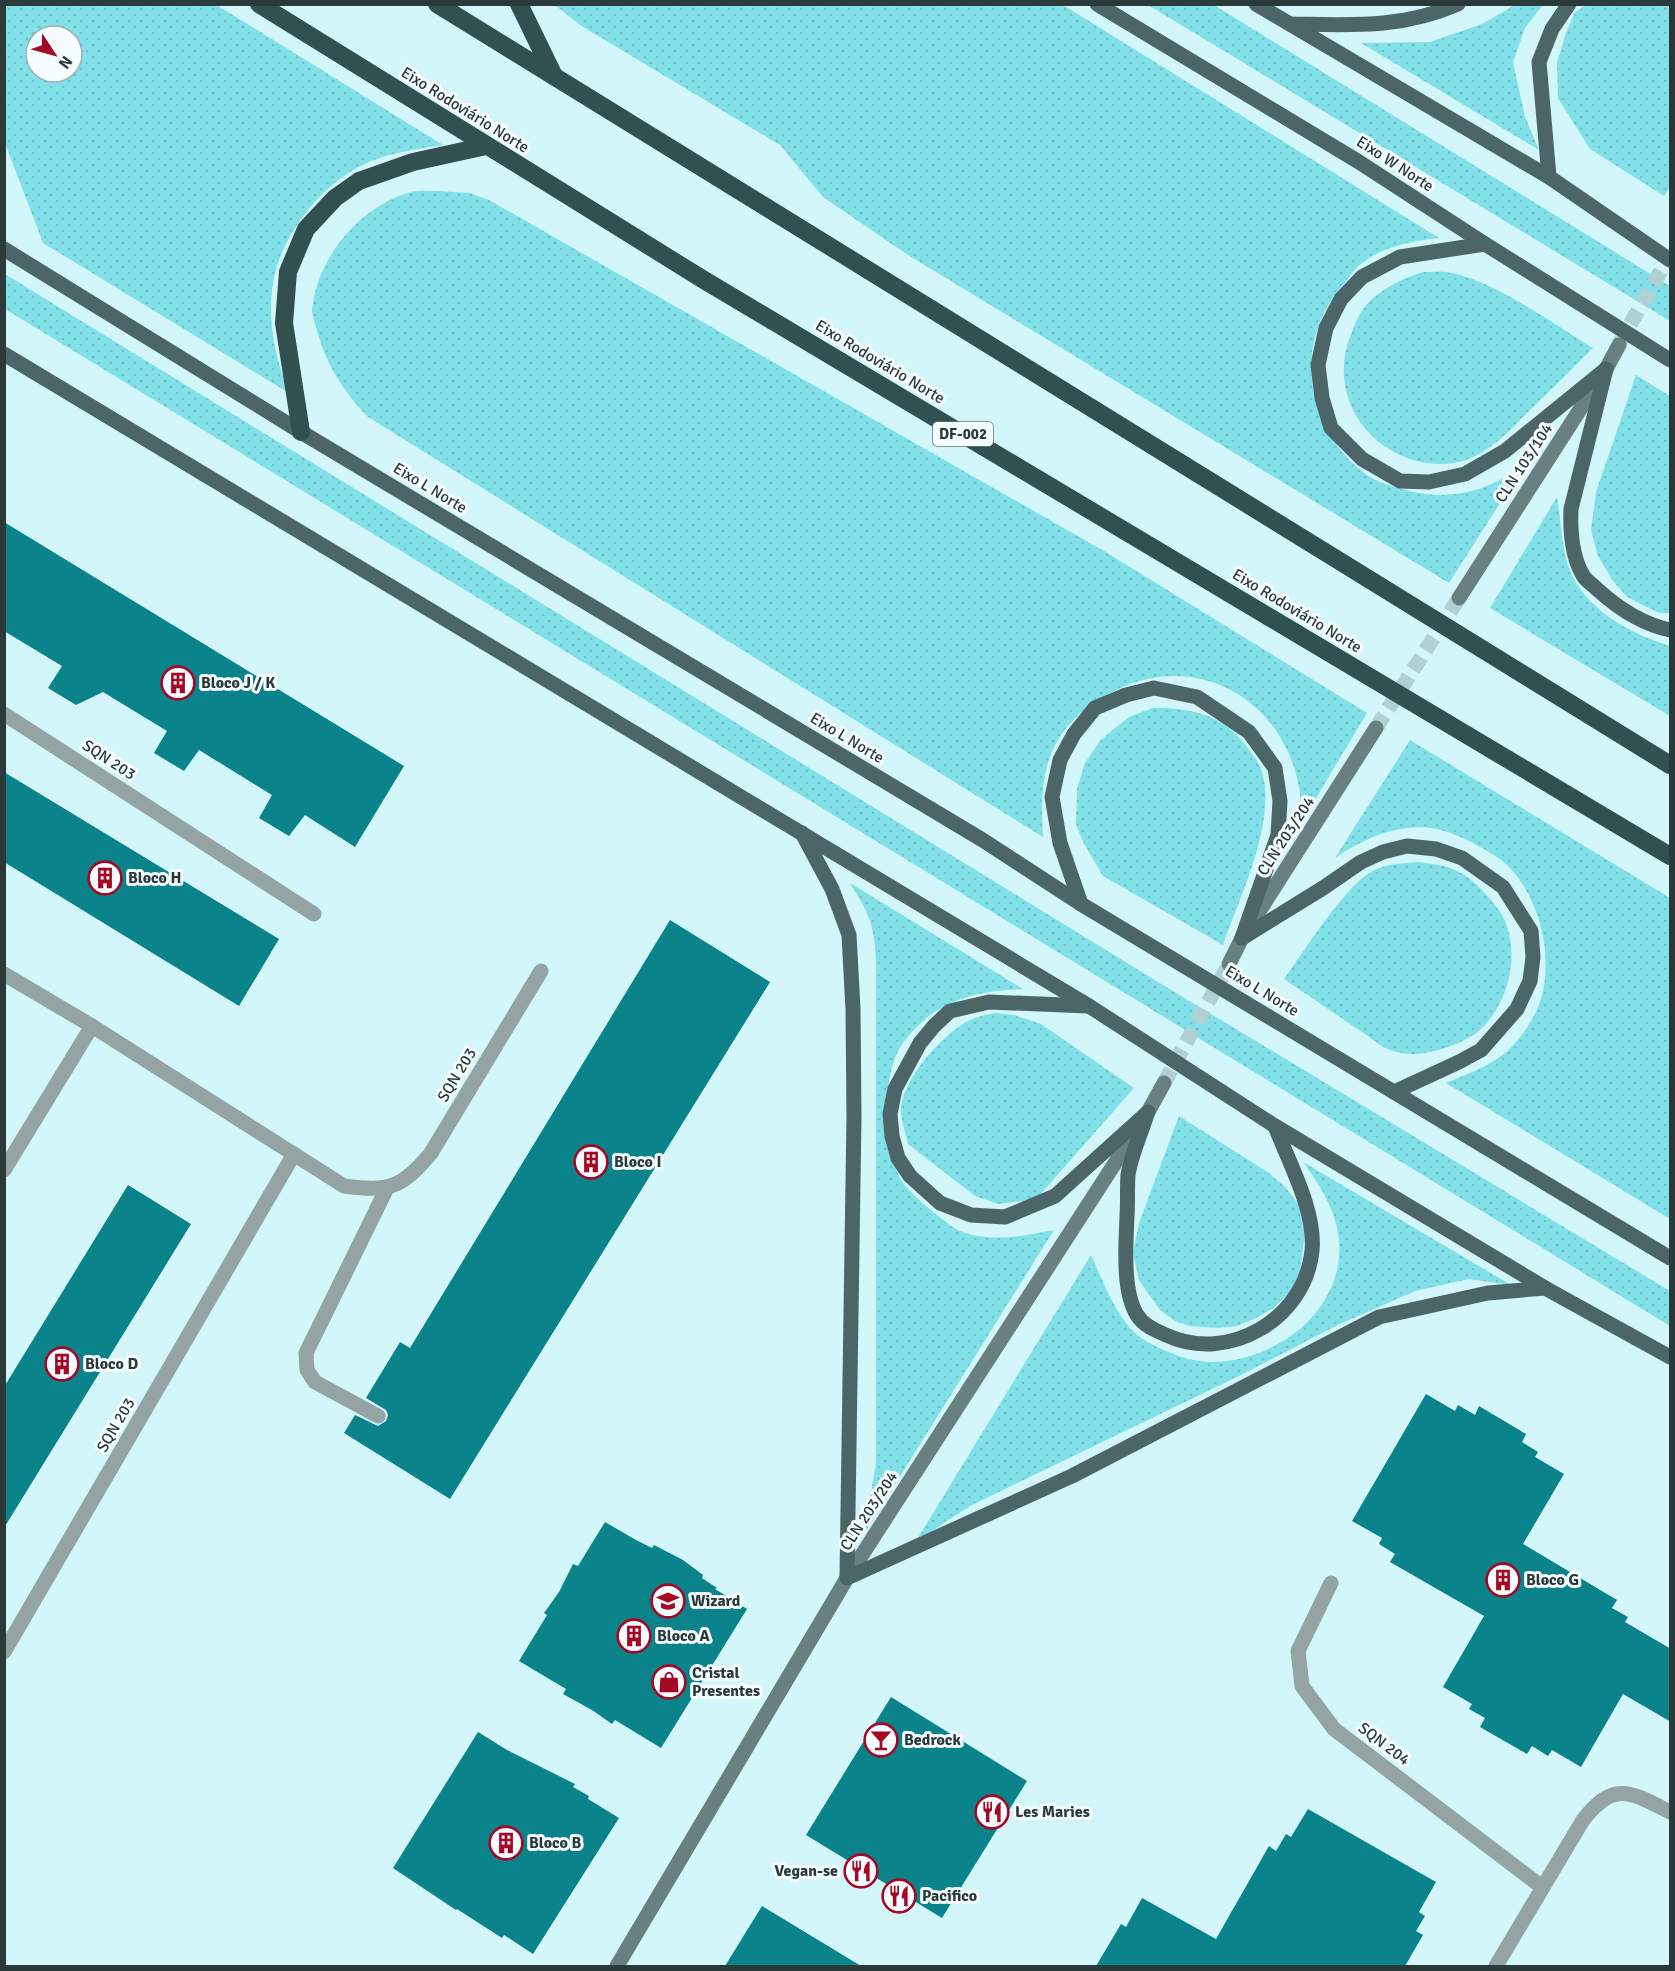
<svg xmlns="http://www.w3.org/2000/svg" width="1675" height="1971" font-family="Signika,sans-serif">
	<defs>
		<pattern id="grass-dots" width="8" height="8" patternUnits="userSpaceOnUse" patternTransform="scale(1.5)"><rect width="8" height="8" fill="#81e0e8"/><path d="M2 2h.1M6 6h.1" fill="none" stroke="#70c1c8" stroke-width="1.8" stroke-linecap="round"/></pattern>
	</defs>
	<rect width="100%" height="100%" fill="#d2f6f9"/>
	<!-- grass -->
	<g fill="url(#grass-dots)" fill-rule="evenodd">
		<path d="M215,4L443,145C417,149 392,152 367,163C321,183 277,239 272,290C268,326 276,360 289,393L43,243L5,143V5ZM36,36H72V72H36Z"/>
		<path d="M555,5H1063L1439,238C1412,241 1384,246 1362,263C1356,267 1351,274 1347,280C1292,339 1302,427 1367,475C1380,484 1398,488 1414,492C1450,500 1487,491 1517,470L1520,472L1449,583L908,255L823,197L780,145L580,25Z"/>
		<polygon points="1148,5 1214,5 1670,286 1670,321"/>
		<polygon points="1515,5 1543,5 1525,28 1513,62 1525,117 1539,150 1361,43 1430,42 1482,24"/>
		<polygon points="1587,5 1670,5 1670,188 1664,196 1590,149 1558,98 1557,62 1567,30 1575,12"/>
		<path d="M438,191L469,193L489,200L1104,551L1367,713L1301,823C1307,714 1203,638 1105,696C1083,708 1065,725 1054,747C1041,775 1041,807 1043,837L368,417C343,391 327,366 317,331C316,325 312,316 312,309C317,258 361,205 411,192C419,190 429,191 438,191Z"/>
		<path d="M1424,272C1434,272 1444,271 1452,273C1498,283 1552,323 1593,348C1572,369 1552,389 1531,409C1514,426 1497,446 1475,456C1456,466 1434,466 1413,460C1359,443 1329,388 1351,334C1356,321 1362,308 1372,299C1387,286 1406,277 1424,272Z"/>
		<polygon points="5,274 1158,982 1670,1291 1670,1326 5,309"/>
		<polygon points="1636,375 1670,396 1670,613 1659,613 1627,597 1613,581 1598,556 1591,530 1596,492"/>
		<path d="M1557,497C1561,519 1561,543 1568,565C1582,608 1630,634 1670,646V716L1490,608Z"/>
		<path d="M1153,708C1188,707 1221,714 1244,743C1250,751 1258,760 1261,769C1279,817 1239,899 1223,945L1103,876L1083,842L1076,824L1077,789L1085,763L1100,741L1109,733L1129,717Z"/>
		<path d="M1410,740L1670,898V1219L1446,1083C1470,1073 1499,1063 1516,1042C1527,1029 1538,1012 1542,995C1553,953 1539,898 1509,867C1500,858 1487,851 1475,844C1464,838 1450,832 1437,829C1400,822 1365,838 1335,858Z"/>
		<path d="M1419,862C1432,864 1447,865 1459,872C1469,877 1476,884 1484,892C1491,900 1501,911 1505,921C1520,957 1508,1004 1480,1030C1471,1038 1459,1043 1448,1047C1429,1054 1409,1057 1390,1050C1379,1046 1369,1036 1359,1030C1334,1013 1309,996 1284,979C1305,950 1341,892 1369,873C1383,864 1403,863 1419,862Z"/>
		<path d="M850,883L1023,989C973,991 934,1001 903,1043C880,1074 884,1147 901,1180C907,1191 948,1226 960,1231C990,1243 1023,1236 1054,1230L864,1534L876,1463V959C874,924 869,913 850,883Z"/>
		<path d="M995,1013L1014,1015L1041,1024L1134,1088L1039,1196L1029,1200L998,1204L975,1196L908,1144C906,1133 900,1118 901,1107C905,1076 944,1032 972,1019C979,1016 987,1015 995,1013Z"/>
		<polygon points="1179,1116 1269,1173 1285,1187 1299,1205 1305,1232 1300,1272 1291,1291 1274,1308 1254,1319 1237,1326 1218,1328 1190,1326 1175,1321 1160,1310 1139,1280 1133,1253 1139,1223"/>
		<path d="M1303,1162L1511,1285L1469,1279L1415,1291L1338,1325L1241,1375L972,1505L945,1522L913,1546L1091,1255C1101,1277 1114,1310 1130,1328C1139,1338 1152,1345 1164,1350C1179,1357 1195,1362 1212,1362C1277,1362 1345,1309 1339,1240C1336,1210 1320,1185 1303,1162Z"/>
	</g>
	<!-- building -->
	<g fill="#0b838a">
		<polygon points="4,522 404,766 355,847 305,815 289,836 259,818 272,795 199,750 184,771 154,753 167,731 103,692 76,705 48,688 62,666 4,631"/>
		<polygon points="4,772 279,939 239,1006 4,862"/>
		<polygon points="670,920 770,982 450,1499 344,1433 355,1415 378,1426 386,1421 388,1415 386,1410 366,1398 400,1342 410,1348"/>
		<polygon points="128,1185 191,1224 4,1528 4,1387"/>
		<polygon points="1426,1394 1455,1411 1458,1405 1475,1415 1479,1406 1526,1434 1522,1442 1538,1452 1535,1457 1564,1474 1523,1544 1617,1600 1612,1608 1628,1617 1625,1622 1671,1649 1671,1722 1623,1694 1581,1767 1552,1750 1548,1756 1532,1746 1527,1754 1480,1727 1485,1718 1469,1709 1472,1704 1443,1687 1484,1616 1390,1562 1395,1554 1379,1544 1382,1538 1352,1521"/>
		<polygon points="605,1522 636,1540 652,1548 654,1545 683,1560 703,1575 702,1578 717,1588 715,1589 747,1609 661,1748 615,1720 612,1724 592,1710 563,1694 566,1689 519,1661 547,1615 544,1613 559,1592 573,1564 578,1566"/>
		<polygon points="891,1697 1027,1781 942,1918 806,1835"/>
		<polygon points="478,1732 507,1750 575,1784 573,1787 589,1796 588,1799 619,1818 533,1954 504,1935 502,1938 457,1909 456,1910 393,1868"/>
		<polygon points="1308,1809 1436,1882 1419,1912 1425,1916 1416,1931 1423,1935 1405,1966 1096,1966 1121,1924 1126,1927 1142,1898 1216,1939 1269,1846 1276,1851 1286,1834 1291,1837"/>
		<polygon points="762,1906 861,1966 725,1966"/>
	</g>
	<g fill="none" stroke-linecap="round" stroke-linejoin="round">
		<!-- secondary-tunnel -->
		<g stroke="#b0d0d3" stroke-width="15" stroke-dasharray="15 8" stroke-linecap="butt">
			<polyline points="1619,344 1670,255"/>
			<polyline points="1376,728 1459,598"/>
			<polyline points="1164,1083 1229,964"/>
		</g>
		<!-- street -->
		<g stroke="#94a3a4" stroke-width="15">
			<polyline points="4,714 314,914"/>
			<path d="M4,974L92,1026L344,1186C389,1192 402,1188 431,1153L541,971"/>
			<polyline points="4,1170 92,1026"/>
			<polyline points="378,1416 315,1382 307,1370 306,1353 387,1188"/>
			<polyline points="1331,1583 1298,1651 1302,1686 1334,1729 1542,1887"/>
			<polyline points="4,1652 294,1154"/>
			<path d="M1496,1966L1583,1820C1614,1780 1631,1792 1670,1812"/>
		</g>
		<!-- secondary -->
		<g stroke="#697f81" stroke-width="15">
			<polyline points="1459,598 1606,369 1619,345"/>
			<polyline points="1229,964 1242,938 1376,728"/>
			<polyline points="617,1966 847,1578 1148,1112 1164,1083"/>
		</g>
		<!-- primary -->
		<g stroke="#4b6568" stroke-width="15">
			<polyline points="1097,4 1359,162 1485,244 1670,360"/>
			<polyline points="1256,4 1549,177 1670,260"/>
			<path d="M1290,24C1350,25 1402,29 1458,4"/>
			<polyline points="1549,177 1539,62 1552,29 1569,4"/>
			<polyline points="1485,244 1400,257 1362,277 1341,299 1326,328 1318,365 1322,398 1331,428 1362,459 1400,481 1429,482 1465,474 1505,451 1606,369"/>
			<polyline points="4,249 301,432 981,839 1081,904 1670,1258"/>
			<polyline points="4,354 1089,1006 1275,1126 1545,1288 1670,1357"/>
			<path d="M1606,369L1571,509C1570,532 1572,558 1584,577C1588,582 1594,586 1598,590C1619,609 1642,624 1670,630"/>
			<polyline points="802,833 832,889 849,935 853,1009 854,1116 847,1578 1072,1476 1379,1317 1488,1293 1545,1288"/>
			<polyline points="1081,904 1060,843 1052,797 1060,760 1074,734 1095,708 1126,695 1154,688 1197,697 1249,732 1275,768 1280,801 1278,835 1242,938"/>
			<polyline points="1242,938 1323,888 1361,862 1383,852 1407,846 1436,849 1462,858 1503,887 1531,931 1533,957 1530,981 1517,1009 1481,1050 1459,1062 1394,1092"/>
			<polyline points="1088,1006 989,1002 950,1011 934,1026 920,1043 895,1089 890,1114 892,1136 898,1158 910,1176 940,1203 971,1215 1005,1217 1055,1196 1148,1112"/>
			<path d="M1147,1114C1141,1134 1131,1155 1128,1175C1127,1189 1128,1203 1127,1216C1126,1244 1122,1291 1137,1315C1144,1326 1155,1330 1166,1335C1228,1364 1305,1319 1312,1251C1316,1211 1289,1163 1275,1126"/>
		</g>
		<!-- highway -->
		<g stroke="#305052" stroke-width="18">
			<polyline points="259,4 704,280 1670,856"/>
			<polyline points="437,4 1670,765"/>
			<polyline points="519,4 554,76"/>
			<polyline points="301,432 284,323 288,272 306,229 335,198 359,181 413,162 486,146"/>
		</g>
	</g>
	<!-- icons -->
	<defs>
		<g id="building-ring" transform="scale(1.725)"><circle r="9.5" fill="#f6fdfe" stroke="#a40824" stroke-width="1.5"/><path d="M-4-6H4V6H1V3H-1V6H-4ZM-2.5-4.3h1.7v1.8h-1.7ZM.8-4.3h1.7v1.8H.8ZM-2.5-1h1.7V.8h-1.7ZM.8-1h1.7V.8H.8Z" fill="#a40824"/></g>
		<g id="school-ring" transform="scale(1.725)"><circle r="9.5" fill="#f6fdfe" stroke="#a40824" stroke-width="1.5"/><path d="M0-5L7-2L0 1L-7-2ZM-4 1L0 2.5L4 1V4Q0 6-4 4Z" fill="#a40824"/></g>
		<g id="shop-ring" transform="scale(1.725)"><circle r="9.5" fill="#f6fdfe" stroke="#a40824" stroke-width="1.5"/><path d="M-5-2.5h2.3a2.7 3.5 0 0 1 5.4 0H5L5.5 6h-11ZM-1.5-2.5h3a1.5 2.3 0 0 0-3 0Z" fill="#a40824"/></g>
		<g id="bar-ring" transform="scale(1.725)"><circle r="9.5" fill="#f6fdfe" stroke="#a40824" stroke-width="1.5"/><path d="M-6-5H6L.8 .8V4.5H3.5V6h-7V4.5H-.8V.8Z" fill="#a40824"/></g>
		<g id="restaurant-ring" transform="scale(1.725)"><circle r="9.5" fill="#f6fdfe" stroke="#a40824" stroke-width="1.5"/><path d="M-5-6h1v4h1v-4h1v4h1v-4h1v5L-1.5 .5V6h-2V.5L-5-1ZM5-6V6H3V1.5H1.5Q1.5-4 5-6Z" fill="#a40824"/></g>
	</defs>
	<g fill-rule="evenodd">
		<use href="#building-ring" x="178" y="683"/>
		<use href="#building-ring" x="105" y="878"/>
		<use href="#building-ring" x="591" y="1162"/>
		<use href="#building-ring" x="62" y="1364"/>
		<use href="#building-ring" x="1503" y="1580"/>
		<use href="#school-ring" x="668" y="1601"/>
		<use href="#building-ring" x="634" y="1636"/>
		<use href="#shop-ring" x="669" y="1682"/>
		<use href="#bar-ring" x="881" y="1740"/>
		<use href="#restaurant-ring" x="992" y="1812"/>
		<use href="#building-ring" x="506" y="1843"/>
		<use href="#restaurant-ring" x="861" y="1871"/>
		<use href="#restaurant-ring" x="899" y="1896"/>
	</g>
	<g text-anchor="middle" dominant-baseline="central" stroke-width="6" stroke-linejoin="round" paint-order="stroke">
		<!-- shield labels -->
		<rect fill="#f6fdfe" stroke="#677475" stroke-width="1.5" x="933" y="422" width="60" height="24" rx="4.5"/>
		<g font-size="15" font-weight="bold" fill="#2a393a">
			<text x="963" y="434">DF-002</text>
		</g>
		<!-- street labels -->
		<g font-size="16" fill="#2a393a" stroke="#f6fdfe">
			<text transform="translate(465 110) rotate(32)">Eixo Rodoviário Norte</text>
			<text transform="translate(1395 164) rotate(33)">Eixo W Norte</text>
			<text transform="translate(880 362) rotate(31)">Eixo Rodoviário Norte</text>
			<text transform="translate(1524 463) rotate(-57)">CLN 103/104</text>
			<text transform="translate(430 488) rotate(31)">Eixo L Norte</text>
			<text transform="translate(1297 611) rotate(31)">Eixo Rodoviário Norte</text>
			<text transform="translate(847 738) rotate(31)">Eixo L Norte</text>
			<text transform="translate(109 760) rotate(33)">SQN 203</text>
			<text transform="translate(1286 836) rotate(-57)">CLN 203/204</text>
			<text transform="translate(1262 991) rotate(31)">Eixo L Norte</text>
			<text transform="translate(457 1075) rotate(-59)">SQN 203</text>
			<text transform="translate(116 1425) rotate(-60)">SQN 203</text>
			<text transform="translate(869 1511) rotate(-57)">CLN 203/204</text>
			<text transform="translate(1384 1744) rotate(37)">SQN 204</text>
		</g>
		<!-- poi labels -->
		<g font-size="16" font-weight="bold" fill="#2a393a" stroke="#f6fdfe" text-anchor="start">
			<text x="201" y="683">Bloco J / K</text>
			<text x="128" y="878">Bloco H</text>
			<text x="614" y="1162">Bloco I</text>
			<text x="85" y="1364">Bloco D</text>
			<text x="1526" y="1580">Bloco G</text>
			<text x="691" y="1601">Wizard</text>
			<text x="657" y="1636">Bloco A</text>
			<text x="692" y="1673">Cristal<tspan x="692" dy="18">Presentes</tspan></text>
			<text x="904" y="1740">Bedrock</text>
			<text x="1015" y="1812">Les Maries</text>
			<text x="529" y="1843">Bloco B</text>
			<text x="838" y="1871" text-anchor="end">Vegan-se</text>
			<text x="922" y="1896">Pacifico</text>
		</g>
	</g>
	<!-- border -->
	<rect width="1675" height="1971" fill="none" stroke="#2a393a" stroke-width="12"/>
	<!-- north arrow -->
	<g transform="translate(54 54) rotate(126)"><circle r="28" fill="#f6fdfe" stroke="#a4afb0" stroke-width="1.5"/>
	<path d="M0-4.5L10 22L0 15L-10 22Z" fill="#a40824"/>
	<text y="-9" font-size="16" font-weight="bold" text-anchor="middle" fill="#2a393a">N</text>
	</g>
</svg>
